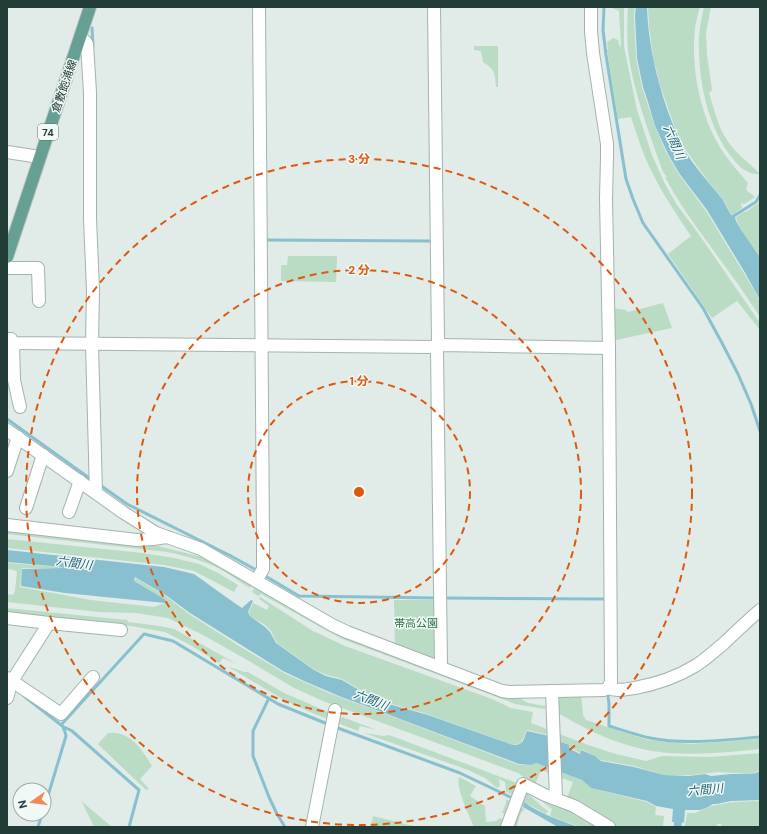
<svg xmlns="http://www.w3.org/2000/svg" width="767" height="834" font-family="'DM Sans','Noto Sans JP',sans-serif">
	<rect width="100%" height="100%" fill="#e1ebe7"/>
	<!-- green -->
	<g fill="#badcc5">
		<path d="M610,7H624V47L637,110L652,155L665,184L677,205L698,233L760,323V330L737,301L712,318L668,254L691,236C677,215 663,195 652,172C643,155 637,135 631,117L618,119L607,50L608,49L607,42L613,38L618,40L620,47L621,46L619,11Z"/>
		<path d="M628,7H635L634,15L636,58L642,87L655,127L667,154L678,173L706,211L754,290L760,302V317C746,295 731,274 716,254C698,229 679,204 665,177H667L663,172C649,132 633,92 628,50C627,37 627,20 628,7Z"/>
		<path d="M648,7H700C698,14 696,21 695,28C691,66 699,110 718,144C726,158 737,170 748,183L746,190L755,197L744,204L742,203H741L742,208L732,215L728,209L725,202L705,177L685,149L675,128L660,85L653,57L649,26Z"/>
		<path d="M704,7H711L706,33L707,55L712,90L709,93C714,108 717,124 725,137C734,152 748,162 760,174C757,174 753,174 751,173C744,171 738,165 734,160C709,130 700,88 699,50C698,35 701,21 704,7Z"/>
		<path d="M474,46H498V87H496C495,73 495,70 483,62L481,51L474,50Z"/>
		<path d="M760,202V256C752,245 738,230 736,217L744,212H746Z"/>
		<polygon points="288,256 337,256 336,282 281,281 281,265 287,265"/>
		<polygon points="663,303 672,328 616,340 613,339 612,308 626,310 628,312"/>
		<path d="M7,531L158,546L202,557L221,565L252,584L250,588C240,582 229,574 218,568C202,560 185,556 167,552L7,534Z"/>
		<polygon points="7,539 142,553 174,558 199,564 218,573 238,585 234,592 194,571 164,565 7,548"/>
		<polygon points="7,563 63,567 63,568 22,568 20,587 91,600 154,607 165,603 166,600 134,581 136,578 167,597 189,614 239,646 286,674 329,693 417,726 519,765 531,765 536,763 582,780 591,788 647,802 656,807 655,815 664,816 663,827 615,827 566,800 573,782 541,770 535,785 518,773 323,701 294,688 249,661 203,635 168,618 136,613 99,612 7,602 7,594 13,595 15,591 17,572 14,570 7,569"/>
		<path d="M255,586L277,599L517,696C526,704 534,704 545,706V709L515,704L431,672L342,639L261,594L258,596L252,592Z"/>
		<polygon points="260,597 313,631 345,646 492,699 511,708 533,712 531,723 588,745 616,754 646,761 662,756 710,757 760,753 760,770 756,772 749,774 718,772 691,775 664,775 634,766 601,760 595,756 581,749 580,753 571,748 569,745 545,734 527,730 521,743 513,745 427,714 378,700 342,679 327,675 315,670 277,643 271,631 265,625 250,616 249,612 253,603 267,610 269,606 259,599"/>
		<polygon points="394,600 436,600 437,661 395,646"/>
		<polygon points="7,608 127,620 128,622 160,626 174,629 237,664 223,658 219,663 192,646 165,632 131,626 56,620 7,614"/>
		<polygon points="227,666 244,672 248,672 284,693 326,711 329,715 339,718 342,717 377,730 360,726 358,731 310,712 284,700"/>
		<path d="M581,694L583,715L586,720L613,729L648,740L691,744L760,739V749C712,754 664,759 618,742C597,735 577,724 558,713L557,702L559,697L563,695Z"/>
		<path d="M108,733C131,731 141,749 152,766L140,779L149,789L146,790L98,744Z"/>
		<polygon points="364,733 384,736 389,735 517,783 508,814 502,813 506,803 506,799 509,801 511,794 506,792 505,782 499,779 500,786 497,788 485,778 468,770"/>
		<path d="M459,777L476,786L470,796L485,806L486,822L496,821L500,818L506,820L504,827H474C469,814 456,790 459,777Z"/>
		<path d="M524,791C532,797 539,805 548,811L546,814L524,802L522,808L525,809C519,813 519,820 517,826H511Z"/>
		<polygon points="531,791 603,827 580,827 550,816 552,809 545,804"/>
		<polygon points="80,800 112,827 94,827 83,804"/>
		<polygon points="760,801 760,827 722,827 721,824 718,824 715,827 700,827 699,826 686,827 685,826 687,813 695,813 711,806 733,802"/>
		<polygon points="373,816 417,827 371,827"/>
	</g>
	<!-- water -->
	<g fill="#89c0d0">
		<path d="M636,7H647C648,42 656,76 667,109C672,122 677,136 684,149C694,167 710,183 723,200C726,205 728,211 732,216L733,215L735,217L736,221L741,230L760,257V300L744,271L707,210L679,173L668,154L655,126L648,102L643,87L637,58L635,15Z"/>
		<path d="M7,550L164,567L194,574L226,597L242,608L251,600L253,601L248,612L250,616L265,627L270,632L276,643L314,670L326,676L342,680L378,701L428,715L513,745C524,745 523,740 527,731L545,735L569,745L570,749L580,754L581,750L595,756L601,761L634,767L664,775L689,776L705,774L711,776L731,774H749L756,773L760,771V800L731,801L717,804H713L706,808L700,810H685L684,823L682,822L681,827H674V822H672L673,809L656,806L647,801L591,788L582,780L536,763L531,765L519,764L339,696L304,681L283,671L190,613L167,596L135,577L134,581L166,600L165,603L65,593L21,586L22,569L63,568V567L7,562Z"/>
		<path d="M524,802C540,814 560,820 578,827H558L523,807Z"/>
	</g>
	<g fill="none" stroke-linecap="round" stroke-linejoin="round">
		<!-- stream -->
		<g stroke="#89c0d0" stroke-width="3">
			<polyline points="604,7 603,30 606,55 626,179 633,199 643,223 703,308 722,343 738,374 751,404 760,431"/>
			<polyline points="92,28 93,46"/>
			<polyline points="732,217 756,202 760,195"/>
			<polyline points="265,240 432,241"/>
			<polyline points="7,419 92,480"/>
			<polyline points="100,485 127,504 231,556 258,571"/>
			<polyline points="262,574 299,596 437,598"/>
			<polyline points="442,598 606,599"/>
			<polyline points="24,696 61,725"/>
			<path d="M608,696L609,704V726C622,730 636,735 650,738C686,745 723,740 760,737"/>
			<polyline points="269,698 253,731 253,756 269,797 277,814 285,827"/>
			<polyline points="335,727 460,773 510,797"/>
			<polyline points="44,809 66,736 65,732 63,727"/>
			<polyline points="38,827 42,814"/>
			<path d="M129,827L139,790L72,731C69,729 64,728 61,725L144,634L173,641L278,704L330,725"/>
		</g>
		<!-- minor casing -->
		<g stroke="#a4b3ae" stroke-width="14">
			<g id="minor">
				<polyline points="434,7 438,341 437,351 441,667"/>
				<polyline points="80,40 85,41 87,44 90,92 90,219 93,289 92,344 96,493"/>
				<polyline points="7,152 40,157"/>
				<polyline points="7,268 38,268 39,301"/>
				<polyline points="7,339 11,339 13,343 431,347 443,345 609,348"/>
				<polyline points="13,343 14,380 20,407"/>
				<polyline points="7,430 124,513 156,533 201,549 332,625 347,632 502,691 509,692 604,690 608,688 611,682 609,348 606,199 607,157 607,144 593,53 591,31 591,7"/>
				<polyline points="7,471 18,437"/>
				<polyline points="26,508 43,455"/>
				<polyline points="69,512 80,481"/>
				<polyline points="7,525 137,540 153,539 167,537"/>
				<polyline points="256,581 263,569 263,537 259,7"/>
				<polyline points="7,618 49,623 12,681 61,714 93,677"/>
				<polyline points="49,623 121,630"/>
				<polyline points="7,678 12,681 7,698"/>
				<path d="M608,688C616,692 626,689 635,688C656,684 677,677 695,666C705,660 713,652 722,645C735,633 747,621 760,610"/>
				<polyline points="552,691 556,799"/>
				<polyline points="312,827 335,710"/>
				<polyline points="507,827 523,784 545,795 574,806 609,827"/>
			</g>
		</g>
		<!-- major casing -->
		<g stroke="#c1c8c7" stroke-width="14">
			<polyline id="major" points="7,257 90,7"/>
		</g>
		<!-- minor -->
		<use href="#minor" stroke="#fff" stroke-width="12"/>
		<!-- major -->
		<use href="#major" stroke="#66a095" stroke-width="12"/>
	</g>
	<!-- distance rings -->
	<g fill="none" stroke="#de580e" stroke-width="2" stroke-dasharray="7 5">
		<circle cx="359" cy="492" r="111"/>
		<circle cx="359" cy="492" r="222"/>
		<circle cx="359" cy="492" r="333"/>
	</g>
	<g text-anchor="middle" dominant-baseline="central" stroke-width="3" stroke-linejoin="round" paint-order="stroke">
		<!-- shield labels -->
		<rect fill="#f1f8f5" stroke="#5f746f" stroke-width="1" x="38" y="124" width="20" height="16" rx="3"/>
		<g font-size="10" font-weight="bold" fill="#213b36">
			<text x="48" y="132">74</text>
		</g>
		<!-- street labels -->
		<g font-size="11" fill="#213b36" stroke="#f1f8f5">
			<text transform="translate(64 86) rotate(-71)">倉敷飽浦線</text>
		</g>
		<!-- park labels -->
		<g font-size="11" fill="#2c714b" stroke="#f1f8f5">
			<text x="416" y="623">帯高公園</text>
		</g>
		<!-- water labels -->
		<g font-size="12" font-style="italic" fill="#1d6276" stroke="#f1f8f5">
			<text transform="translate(674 142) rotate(67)">六間川</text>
			<text transform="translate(74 563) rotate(8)">六間川</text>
			<text transform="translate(371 700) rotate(21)">六間川</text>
			<text transform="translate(705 790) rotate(-6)">六間川</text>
		</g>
	</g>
	<circle cx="359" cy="492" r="6" fill="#de580e" stroke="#f1f8f5" stroke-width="2"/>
	<g font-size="12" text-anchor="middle" font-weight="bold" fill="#de580e" stroke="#f1f8f5" stroke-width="3" stroke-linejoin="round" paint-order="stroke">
		<text x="359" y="163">3 分</text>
		<text x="359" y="274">2 分</text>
		<text x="359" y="385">1 分</text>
	</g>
	<!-- border -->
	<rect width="767" height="834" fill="none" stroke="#213b36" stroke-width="16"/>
	<!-- north arrow -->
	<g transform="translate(32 802) rotate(256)"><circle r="19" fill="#f1f8f5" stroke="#9eaca9"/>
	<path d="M0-3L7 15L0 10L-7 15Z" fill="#f0885a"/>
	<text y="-6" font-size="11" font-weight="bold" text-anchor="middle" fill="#213b36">N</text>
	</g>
</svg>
